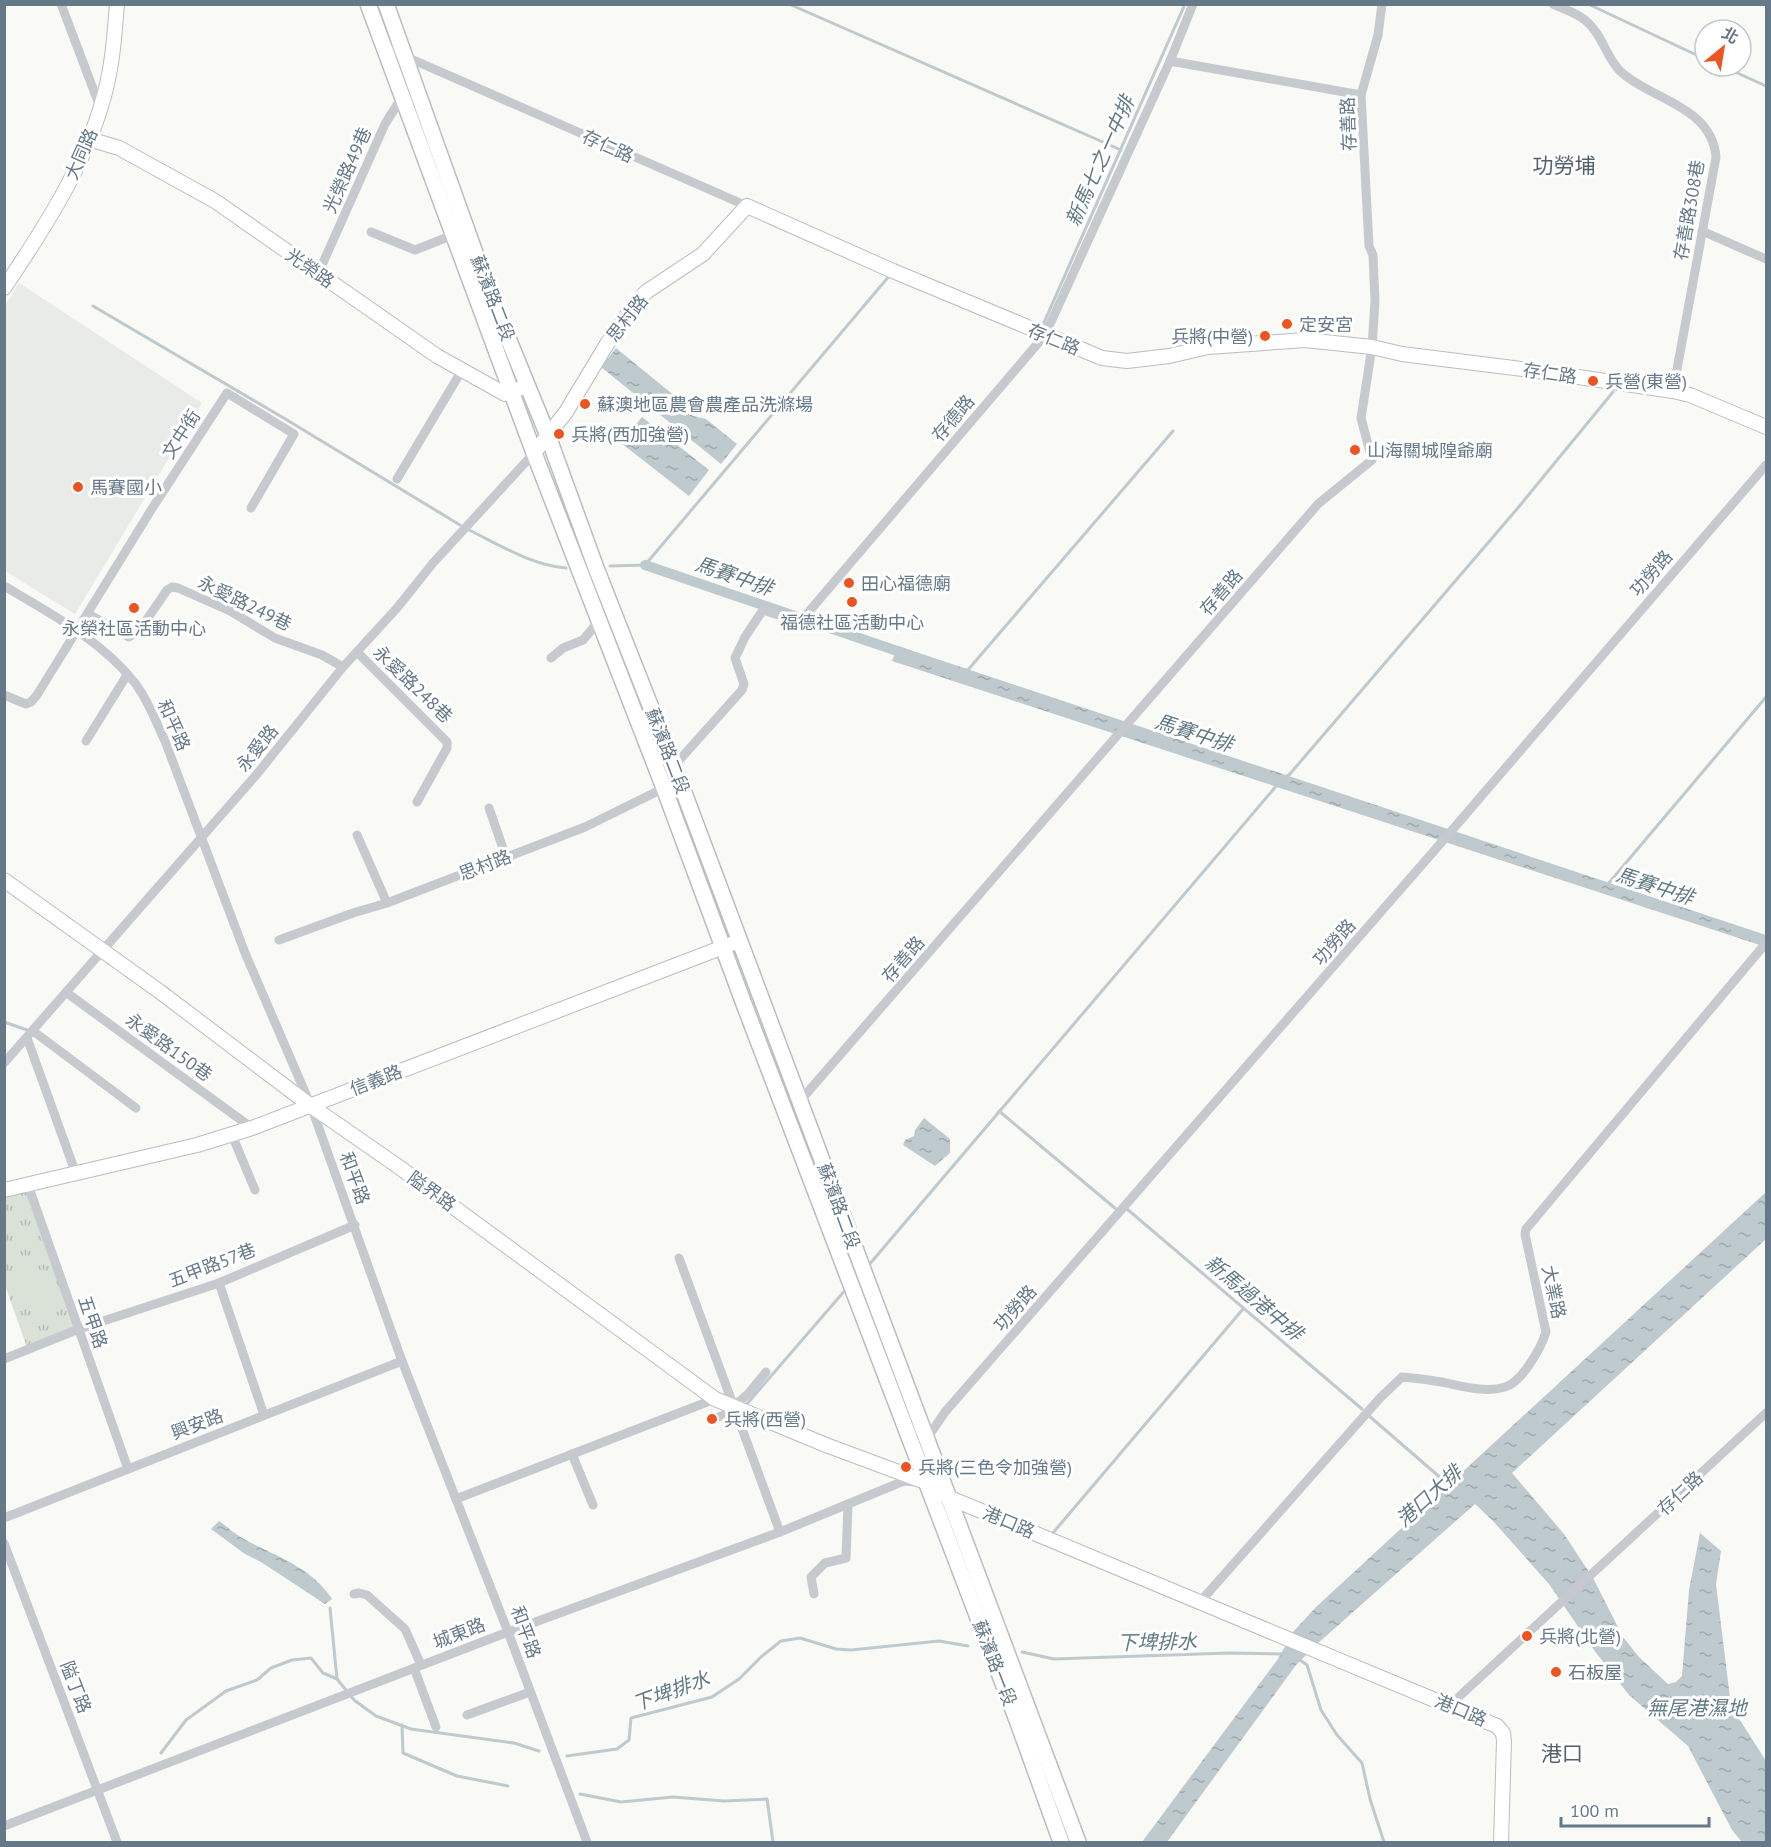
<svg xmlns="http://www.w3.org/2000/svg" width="1771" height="1847" font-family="'PT Sans','Noto Sans TC',sans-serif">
	<defs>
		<pattern id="park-tufts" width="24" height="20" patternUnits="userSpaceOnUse" patternTransform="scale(1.5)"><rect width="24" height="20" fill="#dae1d7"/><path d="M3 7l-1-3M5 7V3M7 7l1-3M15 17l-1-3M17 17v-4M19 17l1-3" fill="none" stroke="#b5bbb4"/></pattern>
		<pattern id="water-ripples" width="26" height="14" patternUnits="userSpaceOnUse" patternTransform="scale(1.5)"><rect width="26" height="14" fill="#becace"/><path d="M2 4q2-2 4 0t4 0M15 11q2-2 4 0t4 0" fill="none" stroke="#9ea9ad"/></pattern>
	</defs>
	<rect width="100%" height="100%" fill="#f9f9f6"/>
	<!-- built -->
	<polygon fill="#e9ebe9" points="19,283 202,403 75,614 5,571 5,306"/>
	<!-- park -->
	<polygon fill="url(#park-tufts)" points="28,1185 79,1329 28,1350 5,1285 5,1190"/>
	<!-- pitch -->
	<polygon fill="#dae1d7" points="43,1269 59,1311 34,1321 18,1277"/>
	<!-- water -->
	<g fill="url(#water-ripples)">
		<polygon points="616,348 676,397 693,416 706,419 737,444 721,464 601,367"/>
		<polygon points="642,417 709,470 689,496 621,443"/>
		<polygon points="898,646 1766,935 1766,947 892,661"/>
		<polygon points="924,1118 950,1139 950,1153 935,1166 903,1145 905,1140 914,1136 915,1130"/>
		<polygon points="1766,1192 1766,1239 1512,1473 1564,1534 1593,1578 1623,1637 1639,1657 1668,1684 1676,1682 1682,1676 1689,1590 1700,1533 1721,1551 1716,1584 1731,1706 1766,1761 1766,1842 1742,1842 1732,1830 1688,1746 1629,1695 1594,1650 1549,1584 1493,1521 1475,1504 1317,1644 1296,1665 1167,1842 1142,1842 1278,1659 1293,1632 1316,1607"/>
		<path d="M219,1521C226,1526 234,1533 242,1538C273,1555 312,1567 332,1599L325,1604L261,1562L245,1554L211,1529Z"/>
	</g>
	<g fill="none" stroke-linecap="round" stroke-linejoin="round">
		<!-- stream -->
		<g stroke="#becace" stroke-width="3">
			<polyline points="789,4 1121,150"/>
			<polyline points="1588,4 1705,59"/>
			<polyline points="1722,66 1766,86"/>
			<polyline points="93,306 287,420 460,525"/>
			<polyline points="1042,327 1185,4"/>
			<path d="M469,530C500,545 531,565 566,568"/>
			<polyline points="610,566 645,565 890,275"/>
			<polyline points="967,671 1173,431"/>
			<polyline points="1284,777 1289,775 1517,509 1613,392"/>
			<polyline points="1608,884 1766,697"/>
			<polyline points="4,1022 27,1030"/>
			<polyline points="999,1111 1116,1209"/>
			<polyline points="1127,1209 1362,1409"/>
			<polyline points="868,1266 1278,784"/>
			<polyline points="746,1405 847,1288"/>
			<polyline points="1368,1415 1450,1486"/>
			<polyline points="1052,1534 1243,1309"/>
			<polyline points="330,1608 337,1679"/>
			<polyline points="1022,1652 1054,1659 1229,1653 1283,1654"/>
			<polyline points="1300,1660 1307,1665 1321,1710 1337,1735 1362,1763 1370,1799 1384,1842"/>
			<polyline points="402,1725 403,1753 457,1776 508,1786"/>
			<polyline points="161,1753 186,1720 226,1691 257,1680 271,1668 292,1660 311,1658 323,1673 337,1679 354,1700 376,1716 411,1729 514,1743 539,1751"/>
			<polyline points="567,1756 617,1749 629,1740 631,1718 712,1697 739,1679 761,1657 781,1641 800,1638 836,1649 851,1650 939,1641 968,1646"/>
			<polyline points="580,1794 621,1802 673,1797 724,1801 767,1799 773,1842"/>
		</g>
		<!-- canal -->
		<polyline stroke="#becace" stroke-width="10" points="645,565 909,655"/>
		<!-- secondary casing -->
		<g stroke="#b8bec2" stroke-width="16">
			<g id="secondary">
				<polyline points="89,139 119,148 215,201 437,356 505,394 527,386"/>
				<path d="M4,288C48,223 97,147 110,69C114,48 115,26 117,4"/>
				<polyline points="534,453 566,412 607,344 631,309 646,292 703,254 747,206 893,271 1102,358 1127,361 1169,356 1208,347 1305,340 1372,347 1402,354 1538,371 1673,391 1690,395 1766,427"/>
				<polyline points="4,880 159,991 311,1106 399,1167 715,1399 826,1445 928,1483 950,1498 1497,1726 1503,1733 1504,1741 1501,1842"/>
				<polyline points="4,1190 197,1145 252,1128 739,941"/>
			</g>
		</g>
		<!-- primary casing -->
		<g stroke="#b9bdc1" stroke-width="18">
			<g id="primary">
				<polyline points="368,4 534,453 664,788 744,1004 1017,1720 1061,1842"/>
				<polyline points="386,4 488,289 548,436 596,568 674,766 1078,1842"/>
			</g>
		</g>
		<!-- street -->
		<g stroke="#c6cace" stroke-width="9">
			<polyline points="61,4 100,107"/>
			<path d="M1553,4C1563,9 1578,13 1586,21C1602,34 1606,57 1620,71C1651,100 1712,106 1716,157L1673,391"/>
			<polyline points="386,48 747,206"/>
			<polyline points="1170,61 1361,95"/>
			<polyline points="1702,231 1766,259"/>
			<polyline points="371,232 415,250 453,235"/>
			<polyline points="318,274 385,124 404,94"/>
			<polyline points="397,479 462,370"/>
			<path d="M4,586C50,613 102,641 135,683C148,700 156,722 165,741L245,953L311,1106L402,1361L508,1632L587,1842"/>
			<polyline points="88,614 129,637 139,631 167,590 172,587 178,588 230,611 275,638 322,655 343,667"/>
			<polyline points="357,652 447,742 447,748 417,802"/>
			<polyline points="551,658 563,648 583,640 599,621"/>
			<polyline points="4,695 26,704 31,702 37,695 153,507 227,393 294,434 251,508"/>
			<polyline points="86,741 127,675"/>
			<polyline points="489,808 506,857"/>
			<polyline points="357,835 387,903"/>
			<polyline points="279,940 353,913 387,903 585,827 664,788 674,766 742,690 744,684 735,658 745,637 763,610 800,622 1045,335 1170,61 1193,4"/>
			<polyline points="67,993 252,1128"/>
			<polyline points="33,1031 136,1108"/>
			<polyline points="27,1038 76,1174"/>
			<polyline points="4,1063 257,774 343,667 397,608 433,563 534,453"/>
			<polyline points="800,1101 1318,504 1372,460 1361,418 1372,347 1375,301 1373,255 1369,246 1361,95 1378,35 1382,4"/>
			<polyline points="232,1135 255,1190"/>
			<polyline points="28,1185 128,1469"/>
			<polyline points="679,1258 780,1532"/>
			<polyline points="219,1283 264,1415"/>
			<polyline points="4,1359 79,1329 219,1283 355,1225"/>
			<polyline points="734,1406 748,1394 766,1372"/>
			<polyline points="715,1418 736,1411"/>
			<polyline points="926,1440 945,1412 1447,836 1766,465"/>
			<polyline points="572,1454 593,1505"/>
			<polyline points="456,1499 715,1399"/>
			<polyline points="4,1518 402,1361"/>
			<polyline points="4,1543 117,1842"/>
			<polyline points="354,1594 359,1593 367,1595 405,1629 421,1665"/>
			<polyline points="814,1594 811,1577 825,1563 846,1558 848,1504"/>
			<path d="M1200,1602L1380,1398L1402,1377C1413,1378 1424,1379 1435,1381C1457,1384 1482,1394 1505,1387C1522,1382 1541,1348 1546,1332L1525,1234L1526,1229L1766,943"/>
			<polyline points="414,1668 436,1727"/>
			<polyline points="1450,1705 1766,1413"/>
			<polyline points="467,1715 530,1692"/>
			<polyline points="4,1826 508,1632 780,1532 904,1481 916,1482"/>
		</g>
		<!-- secondary -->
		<use href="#secondary" stroke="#fff" stroke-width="14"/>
		<!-- primary -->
		<use href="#primary" stroke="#fff" stroke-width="15"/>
	</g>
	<!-- markers -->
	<g fill="#ec5422" stroke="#fff" stroke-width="2">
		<circle cx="1287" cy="324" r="6"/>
		<circle cx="1265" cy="336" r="6"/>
		<circle cx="1593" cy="381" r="6"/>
		<circle cx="585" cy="404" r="6"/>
		<circle cx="559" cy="434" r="6"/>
		<circle cx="1355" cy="450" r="6"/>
		<circle cx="78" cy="487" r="6"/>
		<circle cx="849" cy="583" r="6"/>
		<circle cx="852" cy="602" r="6"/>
		<circle cx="134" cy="608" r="6"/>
		<circle cx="712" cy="1419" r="6"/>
		<circle cx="906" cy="1467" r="6"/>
		<circle cx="1527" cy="1636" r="6"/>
		<circle cx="1556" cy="1672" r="6"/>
	</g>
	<g text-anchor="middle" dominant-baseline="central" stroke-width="6" stroke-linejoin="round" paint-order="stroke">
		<!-- street labels -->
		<g font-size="18" fill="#667989" stroke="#fff">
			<text transform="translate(1348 124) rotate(-92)">存善路</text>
			<text transform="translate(608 146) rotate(24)">存仁路</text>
			<text transform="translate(81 154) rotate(-66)">大同路</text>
			<text transform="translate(347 170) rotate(-66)">光榮路49巷</text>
			<text transform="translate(1689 210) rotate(-80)">存善路308巷</text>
			<text transform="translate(310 268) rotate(35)">光榮路</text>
			<text transform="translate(493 298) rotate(69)">蘇濱路二段</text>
			<text transform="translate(627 318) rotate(-52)">思村路</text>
			<text transform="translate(1054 339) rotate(22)">存仁路</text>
			<text transform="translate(1550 373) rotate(8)">存仁路</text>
			<text transform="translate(953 418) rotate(-50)">存德路</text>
			<text transform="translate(181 434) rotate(-57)">文中街</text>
			<text transform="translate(1651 573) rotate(-49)">功勞路</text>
			<text transform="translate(1221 592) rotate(-49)">存善路</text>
			<text transform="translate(245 603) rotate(26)">永愛路249巷</text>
			<text transform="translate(413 684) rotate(44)">永愛路248巷</text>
			<text transform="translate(174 725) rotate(66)">和平路</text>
			<text transform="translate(257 748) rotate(-51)">永愛路</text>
			<text transform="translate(668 751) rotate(69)">蘇濱路二段</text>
			<text transform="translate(485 865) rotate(-21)">思村路</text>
			<text transform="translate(1334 942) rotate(-49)">功勞路</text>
			<text transform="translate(903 959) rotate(-49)">存善路</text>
			<text transform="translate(169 1047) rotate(36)">永愛路150巷</text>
			<text transform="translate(376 1080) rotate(-21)">信義路</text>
			<text transform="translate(355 1178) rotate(70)">和平路</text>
			<text transform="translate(432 1191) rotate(36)">隘界路</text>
			<text transform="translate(839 1206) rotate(70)">蘇濱路二段</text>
			<text transform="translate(212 1265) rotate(-21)">五甲路57巷</text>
			<text transform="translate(1554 1292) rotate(78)">大業路</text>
			<text transform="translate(1015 1308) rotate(-49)">功勞路</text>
			<text transform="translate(93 1322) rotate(71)">五甲路</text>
			<text transform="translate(197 1424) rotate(-21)">興安路</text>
			<text transform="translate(1680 1493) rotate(-43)">存仁路</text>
			<text transform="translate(1009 1522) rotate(23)">港口路</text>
			<text transform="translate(526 1632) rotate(70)">和平路</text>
			<text transform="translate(459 1633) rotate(-21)">城東路</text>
			<text transform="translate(995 1663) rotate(69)">蘇濱路一段</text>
			<text transform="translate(76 1687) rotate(69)">隘丁路</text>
			<text transform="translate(1461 1710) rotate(23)">港口路</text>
		</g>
		<!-- poi labels -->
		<g font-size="18" fill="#667989" stroke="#fff" text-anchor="start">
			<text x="1299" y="324">定安宮</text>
			<text x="1253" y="336" text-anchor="end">兵將(中營)</text>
			<text x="1605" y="381">兵營(東營)</text>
			<text x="597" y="404">蘇澳地區農會農產品洗滌場</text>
			<text x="571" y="434">兵將(西加強營)</text>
			<text x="1367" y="450">山海關城隍爺廟</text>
			<text x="90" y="487">馬賽國小</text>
			<text x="861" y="583">田心福德廟</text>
			<text x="852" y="622" text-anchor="middle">福德社區活動中心</text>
			<text x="134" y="628" text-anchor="middle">永榮社區活動中心</text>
			<text x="724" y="1419">兵將(西營)</text>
			<text x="918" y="1467">兵將(三色令加強營)</text>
			<text x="1539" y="1636">兵將(北營)</text>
			<text x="1568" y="1672">石板屋</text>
		</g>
		<!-- water labels -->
		<g font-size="20" font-style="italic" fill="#627a83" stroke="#fff">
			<text transform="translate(1100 161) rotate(-66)">新馬七之一中排</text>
			<text transform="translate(734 576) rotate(19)">馬賽中排</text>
			<text transform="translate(1194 733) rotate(18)">馬賽中排</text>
			<text transform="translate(1655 886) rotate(18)">馬賽中排</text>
			<text transform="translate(1254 1298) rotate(40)">新馬過港中排</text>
			<text transform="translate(1429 1496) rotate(-42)">港口大排</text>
			<text transform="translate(1157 1642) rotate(-1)">下埤排水</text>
			<text transform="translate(671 1691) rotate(-20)">下埤排水</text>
			<text x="1697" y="1708">無尾港濕地</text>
		</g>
		<!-- quarter labels -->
		<g font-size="21" fill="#54626d" stroke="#fff">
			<text x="1564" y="165">功勞埔</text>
			<text x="1562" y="1753">港口</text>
		</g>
	</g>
	<!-- border -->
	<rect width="1771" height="1847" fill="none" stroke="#667989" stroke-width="12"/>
	<!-- north arrow -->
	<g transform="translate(1723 48) rotate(30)"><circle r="28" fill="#ffffff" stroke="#c2c9d0" stroke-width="1.5"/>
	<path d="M0-4.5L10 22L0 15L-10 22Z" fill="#ec5422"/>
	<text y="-9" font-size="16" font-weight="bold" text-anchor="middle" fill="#667989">北</text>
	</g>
	<!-- scale -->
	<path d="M1561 1817v9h148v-9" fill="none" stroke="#667989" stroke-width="3"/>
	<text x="1570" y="1817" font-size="18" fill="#667989" stroke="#ffffff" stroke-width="4.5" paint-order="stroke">100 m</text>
</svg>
